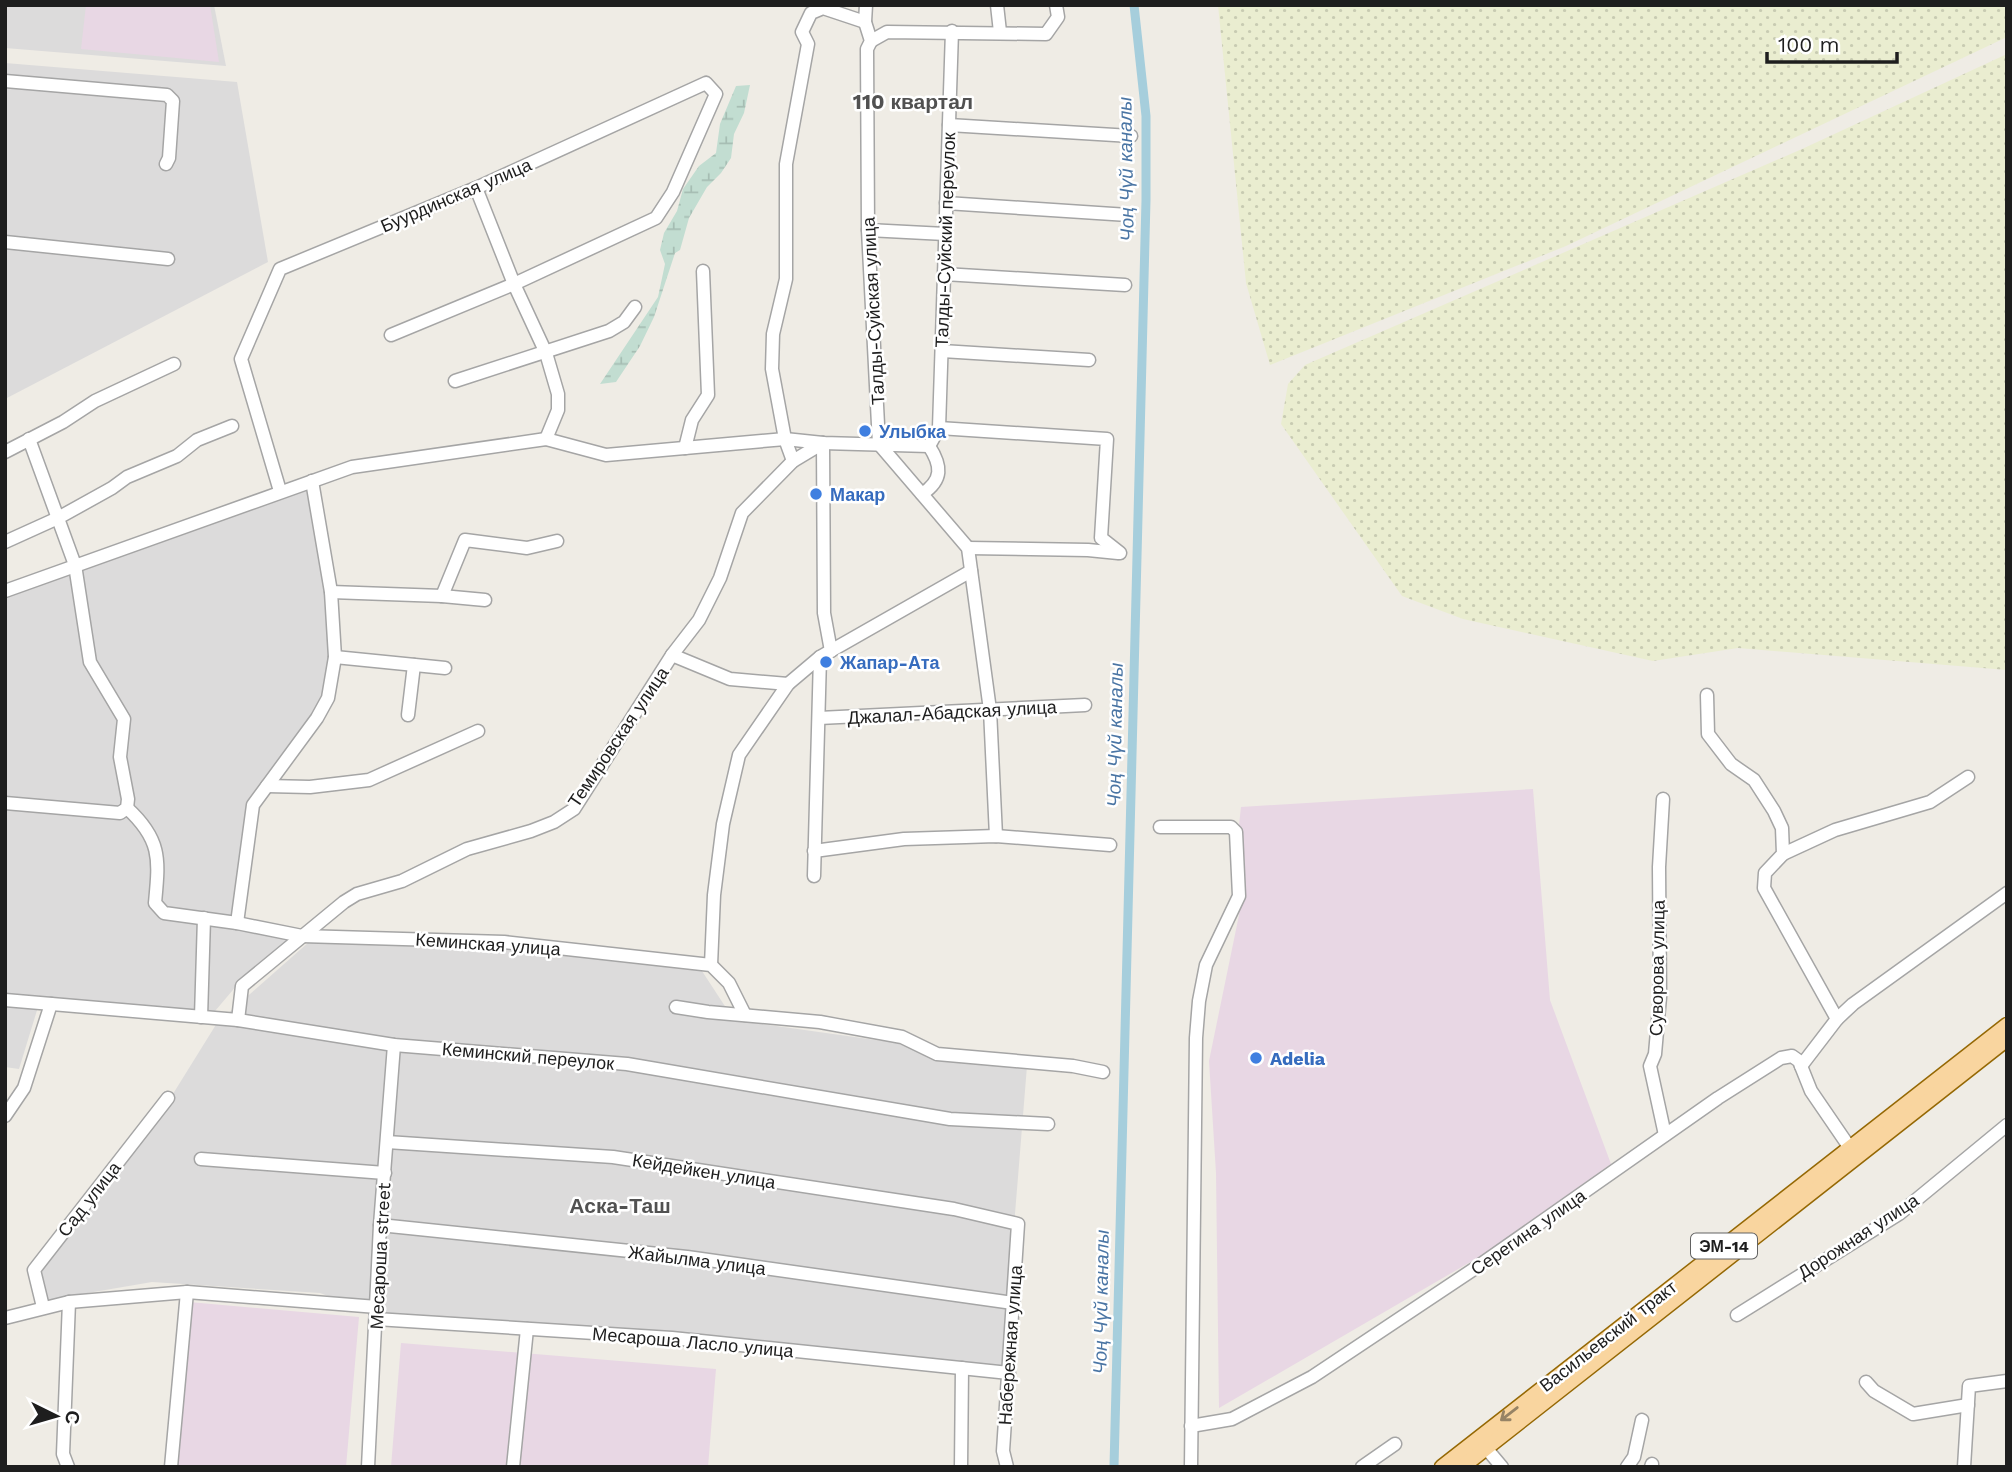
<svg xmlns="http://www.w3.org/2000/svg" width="2012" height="1472" font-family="'Work Sans',sans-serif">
	<defs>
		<pattern id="farmland-dots" width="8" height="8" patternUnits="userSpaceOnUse" patternTransform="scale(1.75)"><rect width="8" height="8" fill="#eaedd0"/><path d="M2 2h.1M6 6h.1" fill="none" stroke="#c8cbb2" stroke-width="1.8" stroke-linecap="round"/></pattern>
		<pattern id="wetland-marsh" width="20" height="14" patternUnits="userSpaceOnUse" patternTransform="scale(1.75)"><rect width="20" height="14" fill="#c2ddd1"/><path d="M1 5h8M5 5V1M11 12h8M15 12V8" fill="none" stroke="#a6bdb3"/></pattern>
	</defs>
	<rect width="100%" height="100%" fill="#efece5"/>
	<!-- residential -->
	<g fill="#dcdbdb">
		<polygon points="5,5 214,5 226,66 5,48"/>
		<polygon points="5,63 237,82 268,262 5,399"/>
		<polygon points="308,488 325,592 330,659 323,698 248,803 234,926 291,938 238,984 204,1024 38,1007 19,1069 5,1067 5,596"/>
		<polygon points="309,942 515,949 700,968 734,1020 897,1043 934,1058 1027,1066 1014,1226 1006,1368 379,1315 320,1293 152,1282 47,1300 39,1273 158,1118 217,1023"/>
	</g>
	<!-- industrial -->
	<g fill="#e8d7e4">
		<polygon points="86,5 210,5 219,62 81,49"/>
		<polygon points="1533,789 1550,1000 1611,1164 1491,1250 1219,1408 1216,1173 1209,1061 1239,915 1241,886 1238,834 1241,807"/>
		<polygon points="189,1302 359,1317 346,1467 175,1467"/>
		<polygon points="401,1343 716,1369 708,1467 391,1467"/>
	</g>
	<!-- farmland -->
	<g fill="url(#farmland-dots)">
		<polygon points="1218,5 2007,5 2007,37 1566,246 1270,365 1246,283"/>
		<polygon points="2007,54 2007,670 1738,648 1653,661 1463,619 1402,596 1281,424 1288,384 1305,365 1802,149"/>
	</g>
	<!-- wetland -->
	<polygon fill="url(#wetland-marsh)" points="750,85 744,113 734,134 731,158 721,173 707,187 689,218 680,250 675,253 654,317 640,346 616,382 600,384 658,297 665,264 660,250 664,233 677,211 683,189 699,166 716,153 720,124 736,86"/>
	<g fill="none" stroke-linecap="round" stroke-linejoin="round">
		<!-- canal -->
		<polyline stroke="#a6cedc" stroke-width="9" points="1114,1467 1146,200 1146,116 1134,5"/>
		<!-- minor casing -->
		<g stroke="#a5a5a5" stroke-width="15">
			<g id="minor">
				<polyline points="866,5 865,22 871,41 867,49 868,230 879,444 968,548 990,710 996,836"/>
				<polyline points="997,5 1000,32"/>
				<polyline points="871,41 887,32 1046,34 1058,17 1056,5"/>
				<polyline points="5,81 167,95 173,101 169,158 166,164"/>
				<polyline points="949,125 1131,136"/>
				<polyline points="476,188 514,284 546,353 558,394 558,410 546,439"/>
				<polyline points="946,203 1128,215"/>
				<polyline points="868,230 945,234"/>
				<polyline points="5,242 168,259"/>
				<polyline points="944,274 1125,285"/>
				<polyline points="942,351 1089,360"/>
				<polyline points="455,381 609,331 624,322 635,307"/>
				<polyline points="939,428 1107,439 1101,538 1120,553"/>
				<polyline points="823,443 824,613 831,651"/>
				<polyline points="929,446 939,428 952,31"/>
				<polyline points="685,448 692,420 708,395 703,271"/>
				<polyline points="5,452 63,422 95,401 174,364"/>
				<polyline points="793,461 785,439 772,369 773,334 786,279 786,164 808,44 802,32 811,13 823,8 865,22"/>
				<polyline points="280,491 241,359 280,269 476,188 706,83 716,94 673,192 656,218 514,284 391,335"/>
				<path d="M922,494C943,480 942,466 929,446"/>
				<polyline points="5,542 58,518 112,488 127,477 177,456 197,440 232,426"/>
				<polyline points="968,548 1088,550 1118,553"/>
				<polyline points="5,591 352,467 546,439 606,455 785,439 823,443 929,446"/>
				<polyline points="331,592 442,596 485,600"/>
				<polyline points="442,596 465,540 527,548 557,541"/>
				<polyline points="672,655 730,679 788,684"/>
				<polyline points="335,657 445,668"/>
				<polyline points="1707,695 1708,734 1731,764 1754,780 1774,811 1782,828 1783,854 1765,873 1764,888 1837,1019"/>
				<polyline points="408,715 414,665"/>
				<polyline points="819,718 1085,705"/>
				<polyline points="267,786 310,787 369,780 478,731"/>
				<polyline points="1663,799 1659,867 1660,997 1655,1054 1650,1066 1665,1135"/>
				<polyline points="5,803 120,813 127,808 128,799 120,757 124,719 90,662 75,565 29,439"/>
				<path d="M127,808C162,840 159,860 155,903L164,913L237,923L302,936L504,942L711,965L729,983L745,1015"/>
				<polyline points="1160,827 1231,827 1236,832 1239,896 1206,965 1199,1001 1196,1038 1191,1467"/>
				<polyline points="814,851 904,839 996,836 1110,845"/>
				<polyline points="1783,854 1835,830 1930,802 1968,777"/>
				<polyline points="814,876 820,657"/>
				<polyline points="237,923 253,805 317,718 328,698 335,657 331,592 312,481"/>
				<polyline points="711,965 714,895 723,824 739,755 788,684 820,657 971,571"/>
				<polyline points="5,1000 238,1020 394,1045 627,1064 950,1119 1048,1124"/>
				<polyline points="676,1007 708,1012 820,1022 902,1037 937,1054 1073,1066 1103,1072"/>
				<polyline points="201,1017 204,918"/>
				<polyline points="238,1020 242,986 344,902 357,894 402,881 467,849 531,831 554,822 574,809 672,655 699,620 720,578 742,513 793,461 823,443"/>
				<polyline points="1801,1066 1837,1019 1853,1004 2007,893"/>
				<polyline points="5,1116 24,1088 51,1004"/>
				<polyline points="387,1142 613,1157 954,1209 1018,1224 1003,1451 1007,1467"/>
				<polyline points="201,1159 385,1173"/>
				<polyline points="380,1225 687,1257 1013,1303"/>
				<polyline points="43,1307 34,1270 168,1098"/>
				<polyline points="1737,1315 1899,1214 2007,1125"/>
				<polyline points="5,1318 69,1302 187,1292 377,1307"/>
				<polyline points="376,1319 672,1338 1009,1373"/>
				<polyline points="1866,1382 1874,1391 1913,1414 1968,1405"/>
				<polyline points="1191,1426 1232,1419 1312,1377 1480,1265 1718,1098 1781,1058 1792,1056 1799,1061 1811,1091 1850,1148"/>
				<polyline points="1486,1448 1502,1467"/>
				<polyline points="68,1467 63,1454 69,1302"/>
				<polyline points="171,1467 187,1292"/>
				<polyline points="368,1467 380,1225 394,1045"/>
				<polyline points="513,1467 527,1329"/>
				<polyline points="961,1467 962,1368"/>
				<polyline points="1362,1467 1395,1444"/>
				<polyline points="1627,1467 1634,1457 1642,1420"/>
				<polyline points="1651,1467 1652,1464"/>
				<polyline points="1964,1467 1969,1386 2007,1381"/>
			</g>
		</g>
		<!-- major casing -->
		<g stroke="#956804" stroke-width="17">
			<g id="major">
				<polyline points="1442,1467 2007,1025"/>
				<polyline points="1462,1467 2007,1039"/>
			</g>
		</g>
		<!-- minor -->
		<use href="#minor" stroke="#fff" stroke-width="12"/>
		<!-- major -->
		<use href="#major" stroke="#f9d59f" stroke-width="14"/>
	</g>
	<!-- one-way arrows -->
	<defs><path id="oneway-shaft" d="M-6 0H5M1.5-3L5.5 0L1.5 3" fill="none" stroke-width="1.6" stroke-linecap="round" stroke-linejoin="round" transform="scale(1.75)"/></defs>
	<use stroke="#968365" href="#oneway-shaft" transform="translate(1509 1414) rotate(142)"/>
	<!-- markers -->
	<g fill="#3f7fe0" stroke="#fff" stroke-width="2.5">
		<circle cx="865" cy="431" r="7"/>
		<circle cx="816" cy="494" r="7"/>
		<circle cx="826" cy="662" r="7"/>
		<circle cx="1256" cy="1058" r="7"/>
	</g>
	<g text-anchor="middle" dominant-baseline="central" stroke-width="5" stroke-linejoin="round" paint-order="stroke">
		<!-- shield labels -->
		<rect fill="#fff" stroke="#626262" stroke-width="2" x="1691" y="1233.5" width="66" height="25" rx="5"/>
		<g font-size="16" font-weight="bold" fill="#1e1e1e">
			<text x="1724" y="1246">ЭМ-14</text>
		</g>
		<!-- street labels -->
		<g font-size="18" fill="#1e1e1e" stroke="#fff">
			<text transform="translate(456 195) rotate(-23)">Буурдинская улица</text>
			<text transform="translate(945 240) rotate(-88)">Талды-Суйский переулок</text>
			<text transform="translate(873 311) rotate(-93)">Талды-Суйская улица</text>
			<text transform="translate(952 712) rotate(-3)">Джалал-Абадская улица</text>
			<text transform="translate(618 737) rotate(-56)">Темировская улица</text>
			<text transform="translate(488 944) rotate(4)">Кеминская улица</text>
			<text transform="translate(1657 968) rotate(-89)">Суворова улица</text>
			<text transform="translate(528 1056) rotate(5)">Кеминский переулок</text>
			<text transform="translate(704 1171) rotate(9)">Кейдейкен улица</text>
			<text transform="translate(89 1199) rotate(-52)">Сад улица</text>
			<text transform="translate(1528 1232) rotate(-35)">Серегина улица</text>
			<text transform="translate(1858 1236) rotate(-33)">Дорожная улица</text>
			<text transform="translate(380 1256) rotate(-87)">Месароша street</text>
			<text transform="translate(697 1260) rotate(7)">Жайылма улица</text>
			<text transform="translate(1608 1336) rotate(-38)">Васильевский тракт</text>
			<text transform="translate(693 1342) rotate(5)">Месароша Ласло улица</text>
			<text transform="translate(1010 1345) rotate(-86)">Набережная улица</text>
		</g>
		<!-- shop labels -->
		<g font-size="18" font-weight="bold" fill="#366cbe" stroke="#fff" text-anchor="start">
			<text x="879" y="431">Улыбка</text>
			<text x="830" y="494">Макар</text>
			<text x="840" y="662">Жапар-Ата</text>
			<text x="1270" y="1058">Adelia</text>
		</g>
		<!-- water labels -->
		<g font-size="19" font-style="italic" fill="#4a75a4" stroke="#fff">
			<text transform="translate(1126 169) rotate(-91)">Чоң Чүй каналы</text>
			<text transform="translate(1115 735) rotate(-89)">Чоң Чүй каналы</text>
			<text transform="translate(1101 1302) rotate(-89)">Чоң Чүй каналы</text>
		</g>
		<!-- quarter labels -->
		<g font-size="21" font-weight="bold" fill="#515151" stroke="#fff">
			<text x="913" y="101">110 квартал</text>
			<text x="620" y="1205">Аска-Таш</text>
		</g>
	</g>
	<!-- border -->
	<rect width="2012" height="1472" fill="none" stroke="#1e1e1e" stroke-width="14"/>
	<!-- north arrow -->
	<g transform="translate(56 1416) rotate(95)" stroke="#ffffff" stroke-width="5" paint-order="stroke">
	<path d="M0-5L12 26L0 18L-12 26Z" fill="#1e1e1e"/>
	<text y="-10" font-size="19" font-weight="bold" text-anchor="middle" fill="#1e1e1e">С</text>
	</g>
	<!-- scale -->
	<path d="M1767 52v10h130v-10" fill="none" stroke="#1e1e1e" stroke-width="3.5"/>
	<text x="1778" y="52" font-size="21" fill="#1e1e1e" stroke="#ffffff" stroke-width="5" paint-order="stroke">100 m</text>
</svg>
